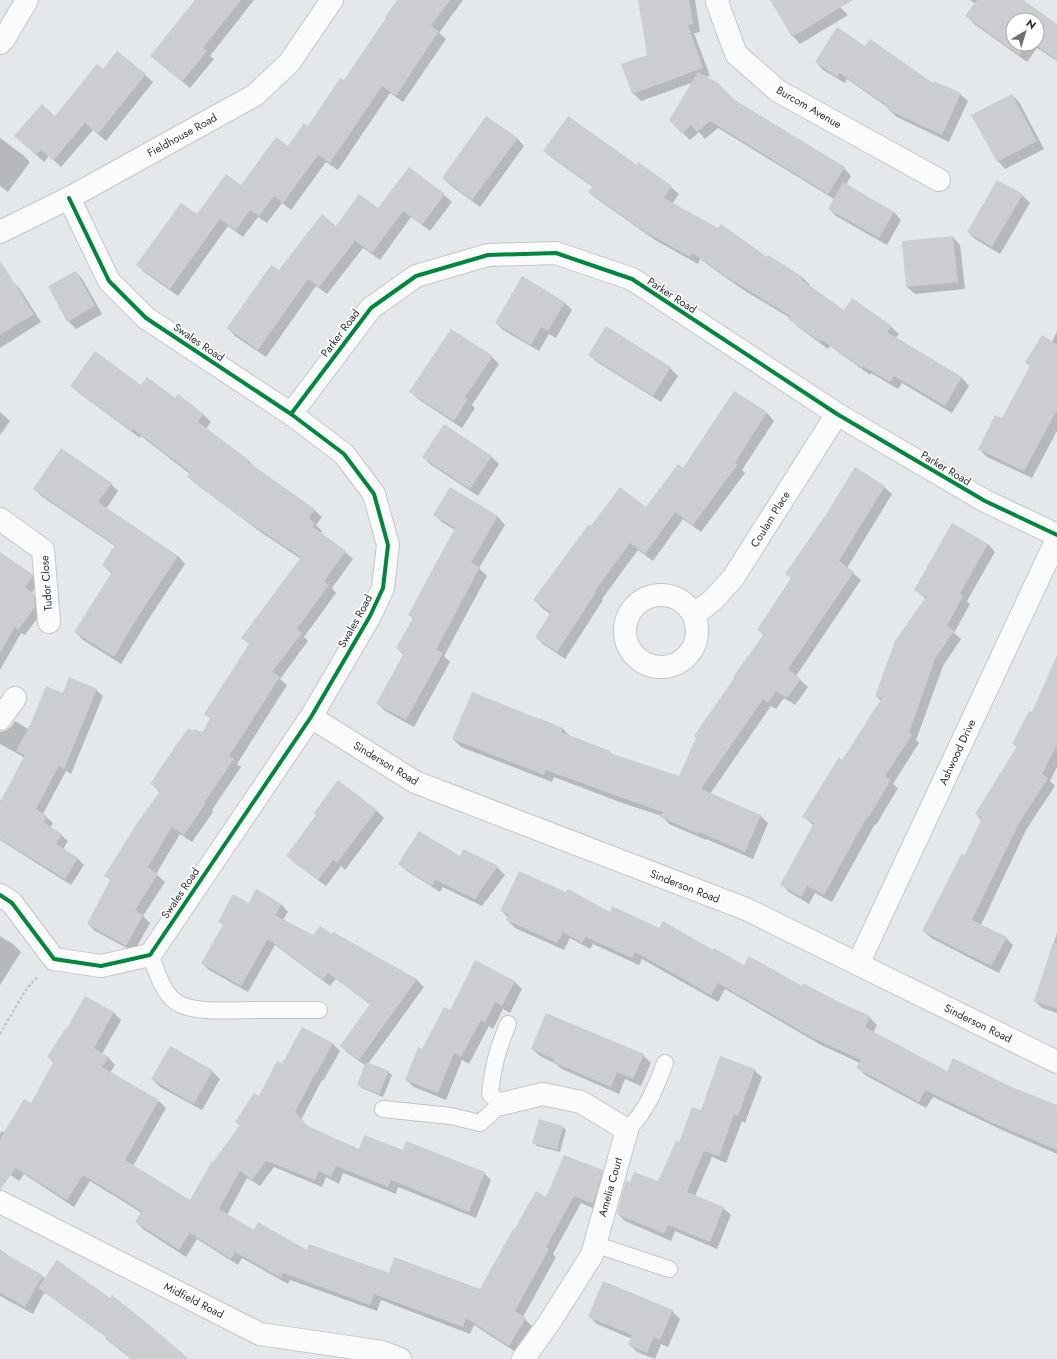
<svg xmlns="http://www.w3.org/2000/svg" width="1057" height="1359" font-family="Jost,sans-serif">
	<rect width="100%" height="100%" fill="#e4e7ec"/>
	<!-- shadow -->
	<g fill="#0003" fill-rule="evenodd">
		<polygon points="196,0 254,0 210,56 214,59 190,88 152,56"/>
		<polygon points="398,0 463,0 439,33 446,39 403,102 390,93 338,170 326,162 291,210 282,203 267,223 258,217 243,237 228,226 178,296 144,272 137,264 197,216 241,186 288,148 308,127 344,82"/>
		<polygon points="639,0 695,0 700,32 694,33 710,76 705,77 735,101 844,168 851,176 846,185 894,212 901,220 887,245 836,216 829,209 834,199 718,128 705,139 699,132 690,140 683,133 694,82 641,101 633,93 648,55"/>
		<polygon points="771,0 830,0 841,8 848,15 800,44 793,36"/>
		<path d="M970,0H1019L1057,24V61L1037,48L1027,62L974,24L967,16L976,4ZM1013,20H1037V44H1013Z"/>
		<polygon points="866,47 934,85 960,94 968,101 949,142 897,117 889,110 890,109 847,79 845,83 823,70 816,62"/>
		<polygon points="103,70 145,75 153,82 106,141 93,130 61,167 49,156 44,162 15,136 55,117"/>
		<polygon points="1012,95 1019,102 1044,149 1005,169 998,161"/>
		<polygon points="0,138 23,155 30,162 8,192 0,186"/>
		<polygon points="517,138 524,146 480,207 450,185 443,178"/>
		<polygon points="544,151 637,166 671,187 679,194 672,204 803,278 810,285 809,287 844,311 891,327 899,334 896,338 962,378 969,386 952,413 902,383 898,389 871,373 870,375 830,346 828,349 797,326 790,318 742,289 700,259 698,264 655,240 597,199 589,192 593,187 552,158"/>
		<polygon points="444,195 452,202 430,231 411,217 380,260 363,248 327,294 316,286 266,357 235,336 228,328 279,272 337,227 378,209"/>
		<polygon points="1022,195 1030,203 1000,254 975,239 968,232"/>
		<polygon points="953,237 960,245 965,289 915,294 907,287"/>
		<polygon points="76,272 83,280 102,314 76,329 68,321"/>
		<polygon points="523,278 565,303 572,310 556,338 549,334 539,351 503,330 496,323"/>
		<polygon points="12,281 20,289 41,322 0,348 0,289"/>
		<polygon points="1057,331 1057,431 1032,478 987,457 979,449 1002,419 1031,367 1026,362 1052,342"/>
		<polygon points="589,355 670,368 678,376 661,402 597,362"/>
		<polygon points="492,357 499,364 472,405 475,408 462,428 418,399 410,391"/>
		<polygon points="71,386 141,387 175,399 178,395 204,415 211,422 206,429 249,461 256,469 314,510 322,517 316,525 322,531 320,534 345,552 353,559 332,588 336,593 304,637 308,641 280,679 287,685 237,764 241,767 212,810 213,812 192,842 180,834 156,874 165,882 143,916 150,923 134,952 95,931 88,924 111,881 106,876 160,793 152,784 193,733 203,734 211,719 205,714 250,645 243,638 301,559 262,533 196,484 188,477 190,474 141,436 140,438 79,393"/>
		<polygon points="735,392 767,413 774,421 742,470 745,473 701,532 683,519 653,561 638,550 602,599 603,600 565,659 543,644 536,637 551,614 542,608 534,600 591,527 647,508 683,470"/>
		<polygon points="0,412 10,421 0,435"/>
		<polygon points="444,425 492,457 499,464 478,496 430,464 423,457"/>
		<polygon points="111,484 118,491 106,509 178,556 185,564 148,620 121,664 83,640 75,632 112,574 103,565 115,546 41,496 34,488"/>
		<polygon points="884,487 892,494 847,568 861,580 796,676 808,687 795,705 784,698 776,709 771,706 710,794 761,816 768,823 753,859 706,839 706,840 669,824 662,816 622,803 554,777 552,782 461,747 453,739 562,728 570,736 610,752 613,755 679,777 764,636 758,629 792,579 787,574"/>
		<polygon points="450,488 498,517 505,525 479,568 487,576 444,656 450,662 414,727 385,711 377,703 404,655 397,648 413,619 409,615 455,530 442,522 434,514"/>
		<polygon points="988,544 995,552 967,601 970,604 954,633 961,639 943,666 916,740 919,743 893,784 898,788 876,825 875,824 832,902 815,893 809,904 789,892 782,885 814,826 803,816 843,761 881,701 876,696 926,599 915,590"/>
		<polygon points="0,569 32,575 38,582 32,593 40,601 41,613 25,635 21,633 0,670"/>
		<polygon points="1057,661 1057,767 1050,781 1055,786 1026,830 981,925 1006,938 1013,945 999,973 931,938 924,931 965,856 982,821 976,814 1018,748 1013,743 1033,714"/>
		<polygon points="96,690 103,696 71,774 66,771 43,814 53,823 50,828 61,835 68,841 63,849 77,858 84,865 71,885 0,840 0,800 2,801 25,758 0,744 0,732 5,731 11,727 15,721 30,730 63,695"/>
		<polygon points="339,782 377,811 384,818 345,870 341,866 326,886 295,863 287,856 317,815"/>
		<polygon points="464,851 497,867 505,875 482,906 443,887 440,892 407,871 399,864 460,858"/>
		<polygon points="281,904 288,912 283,920 314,937 332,936 334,934 417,980 424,987 368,1064 388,1072 392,1075 383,1097 362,1088 358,1085 366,1066 348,1053 341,1046 371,1005 336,979 330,986 275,945 248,992 209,970 202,963 224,926 219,921 249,905"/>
		<polygon points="501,910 610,913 659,929 713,951 745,966 802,987 836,1002 869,1017 877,1025 873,1033 947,1073 1006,1086 1057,1106 1057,1154 1002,1130 933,1097 926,1108 865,1075 858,1068 860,1063 821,1045 725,989 718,1002 642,959 639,965 593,944 590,949 570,938 564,950 515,928 507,920 508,918"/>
		<polygon points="1057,933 1057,1013 1042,1008 1035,1001"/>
		<polygon points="0,936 13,944 21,952 0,985"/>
		<polygon points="515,982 522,989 510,1013 503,1009 493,1029 489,1026 469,1064 462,1060 446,1100 414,1087 406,1080 423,1050"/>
		<polygon points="86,997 114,1013 121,1020 102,1054 108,1057 115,1065 110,1073 159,1101 166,1108 133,1166 190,1201 214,1164 241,1126 236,1122 259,1098 283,1065 303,1028 333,1044 340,1051 323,1081 322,1080 301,1120 308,1127 359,1150 403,1152 484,1173 491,1180 476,1218 398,1187 396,1194 343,1173 339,1184 326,1177 322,1187 274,1167 260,1186 247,1178 227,1215 254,1231 307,1251 389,1274 481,1290 515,1231 547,1198 602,1171 609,1178 600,1211 581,1203 553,1254 556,1257 523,1317 532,1326 514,1351 474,1325 470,1334 381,1300 377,1311 290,1280 288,1284 242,1258 238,1265 197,1239 186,1257 143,1229 136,1222 142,1213 90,1181 74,1207 24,1174 19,1181 0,1167 0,1134 2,1131 5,1133 31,1104 54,1063 48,1057 66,1031"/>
		<polygon points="532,1049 643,1055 651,1063 641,1086 625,1079 619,1094 562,1069 556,1064 540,1056"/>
		<polygon points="754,1070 762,1077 745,1123 742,1121 726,1163 712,1157 695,1196 723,1208 731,1215 717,1249 675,1231 671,1241 625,1221 618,1214 631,1183 659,1182 680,1144 701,1111"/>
		<polygon points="212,1071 220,1079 202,1110 160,1087 152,1079"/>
		<polygon points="563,1127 566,1130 560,1152 537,1146 533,1142"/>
		<polygon points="0,1250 5,1253 10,1258 42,1276 45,1279 187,1359 131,1359 106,1339 107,1337 46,1292 46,1294 44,1293 33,1314 0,1296"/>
		<polygon points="672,1311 680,1319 668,1347 661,1344 655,1359 637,1352 630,1345 632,1339 597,1324 590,1317"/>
	</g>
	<!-- building -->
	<g fill="#cbcdd1">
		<polygon points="195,0 241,0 203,48 207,51 182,82 150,56"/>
		<polygon points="397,0 450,0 431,26 439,31 396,96 382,86 330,163 318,155 283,203 274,196 259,216 250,210 236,230 220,219 170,289 136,265 181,203 197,214 226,174 241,185 276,137 288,146 304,123 308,126 340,78 344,80 386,18 385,17"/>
		<polygon points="638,0 689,0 693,24 688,25 703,68 632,94 621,64 647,55"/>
		<polygon points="770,0 853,0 792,37"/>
		<polygon points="977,0 1023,0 1057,24 1057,60 1034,44 1037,44 1037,20 1013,20 1013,44 1027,44 1019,55 965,16"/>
		<polygon points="837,27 865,46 870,39 933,83 934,81 961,93 942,135 888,110 889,107 840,73 837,77 815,62"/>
		<polygon points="117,51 146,74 98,134 85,123 53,161 41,150 36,155 14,136 42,104 55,116 97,64 103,69"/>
		<polygon points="698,72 718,83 735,100 845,167 828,194 710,121 697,132 691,125 682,134 669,120"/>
		<polygon points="1012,94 1037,141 997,162 971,115"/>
		<polygon points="486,116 518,138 472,200 442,178"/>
		<polygon points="568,116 637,165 638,162 672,186 664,198 718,228 721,224 767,257 768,255 803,277 802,280 844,310 852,298 892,326 887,332 962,377 945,406 894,376 890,382 863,366 862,368 822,340 821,342 788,319 790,316 733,281 692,253 690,257 647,233 588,192 593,186 543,151"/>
		<polygon points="409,167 445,194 422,225 403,211 372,253 355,241 319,287 308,279 258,350 227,328 271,265 279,270 322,214 336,226 359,194 378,208"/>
		<polygon points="997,180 1023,194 992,247 967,232"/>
		<polygon points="843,182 894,212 879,238 828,209"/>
		<polygon points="953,236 958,282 906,287 902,241"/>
		<polygon points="0,261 34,314 0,335"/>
		<polygon points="76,271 95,306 67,322 48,286"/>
		<polygon points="522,276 565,302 548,331 541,327 531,345 495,323"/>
		<polygon points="606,326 671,367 653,396 588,355"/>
		<polygon points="451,329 493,356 465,397 468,399 454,421 409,392"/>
		<polygon points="1042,335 1057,344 1057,410 1024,471 978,449 995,415 1002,418 1030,366 1025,362"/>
		<polygon points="95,351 141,385 147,377 175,398 178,394 204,414 198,422 249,460 248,462 315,509 309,518 315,523 313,527 346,551 324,581 329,585 297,629 302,633 272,672 280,677 229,756 234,759 205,802 206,803 184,835 172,827 148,867 158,874 135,910 143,915 126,946 87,924 110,880 104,876 136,825 160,791 150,784 188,728 193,731 194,729 203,732 210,718 204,714 249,644 241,638 301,557 254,526 254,527 187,477 190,472 133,429 132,431 70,386"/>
		<polygon points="734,391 767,412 735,463 738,464 693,525 675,512 645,554 630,543 595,591 596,592 557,652 535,637 551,612 533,600 589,524 591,526 620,487 646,507 678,464 683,468"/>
		<polygon points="444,424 492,456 470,489 422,457"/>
		<polygon points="61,448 112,483 98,502 178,556 141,612 114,657 74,632 112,572 102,565 115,545 33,489"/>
		<polygon points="855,467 885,486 839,561 854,572 788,669 801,679 787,698 776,691 768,703 763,699 701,789 761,815 745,852 699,832 698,834 660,817 663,812 614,795 546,770 544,775 452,739 472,692 539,719 539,718 563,728 561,732 610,751 610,753 679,776 696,738 694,736 734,678 733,677 764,634 757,630 791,578 785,574 825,516"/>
		<polygon points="450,487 498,516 471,563 480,567 436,650 443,653 406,720 376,704 404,653 396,648 413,618 408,615 455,528 433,515"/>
		<polygon points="952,523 988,544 960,594 963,596 947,626 954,631 935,659 909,733 912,735 885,776 891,780 868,818 867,817 824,895 807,886 801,897 780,885 814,823 802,817 839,757 842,760 882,698 875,696 895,641 926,597 914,590"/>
		<polygon points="0,552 32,574 33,576 25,587 34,594 35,607 18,630 15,627 0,653"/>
		<polygon points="1057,655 1057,745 1042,774 1048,778 1019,823 972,920 1007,937 991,966 922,931 962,853 965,855 973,837 982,818 975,814 1017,746 1012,744 1029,711 1032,712"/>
		<polygon points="69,677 97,689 64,769 59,766 36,809 47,816 43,822 62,834 56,844 78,858 65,879 0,839 0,802 25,755 16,751 32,721 46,686 63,693"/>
		<polygon points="338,780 377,810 337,863 333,860 318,880 286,856 316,815 314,813"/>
		<polygon points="419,831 460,856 463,849 498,866 475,899 435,880 432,886 398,864"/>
		<polygon points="519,871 566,892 568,889 610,912 612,906 659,928 663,921 713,950 714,948 744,965 749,956 802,986 803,983 837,1001 870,1016 865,1027 947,1071 953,1058 1007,1085 1057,1105 1057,1150 993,1123 925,1090 919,1102 856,1068 861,1060 813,1038 718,983 711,995 635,952 632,958 586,937 582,943 563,932 557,943 506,920 509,915 500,911"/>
		<polygon points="256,889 282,904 275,915 313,935 320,926 332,934 333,932 417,979 359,1060 340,1046 370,1004 328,973 323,980 268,939 241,986 201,963 223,925 218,922 233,894 249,903"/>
		<polygon points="1053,943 1057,943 1057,1009 1034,1001"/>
		<polygon points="475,960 515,981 502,1006 495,1002 485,1022 481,1020 461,1057 454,1053 438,1093 405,1080 418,1047 422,1049 444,1007 450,1010"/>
		<polygon points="85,996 114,1012 94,1048 109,1057 102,1067 159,1100 125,1160 190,1200 212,1161 213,1162 240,1125 235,1122 254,1093 259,1096 277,1061 282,1064 302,1027 333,1043 316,1074 315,1074 295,1112 308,1126 359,1149 364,1135 403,1150 406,1141 485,1172 469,1212 391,1180 388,1187 336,1166 331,1177 319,1171 315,1180 266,1161 252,1180 240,1171 219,1209 254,1230 258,1222 307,1250 309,1244 389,1273 394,1257 480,1289 513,1229 514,1230 536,1191 546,1197 564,1155 603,1170 593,1204 574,1196 546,1247 549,1249 515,1311 526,1318 509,1346 466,1318 463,1327 374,1294 370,1305 283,1273 281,1278 235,1252 231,1259 190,1233 179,1250 135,1222 142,1211 83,1175 67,1200 16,1168 0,1190 0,1139 24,1099 31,1103 54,1061 47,1057 65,1029 66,1030"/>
		<polygon points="546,1013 644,1054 633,1079 617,1072 611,1087 553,1062 554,1059 531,1049"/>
		<polygon points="170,1046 213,1070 194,1104 151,1079"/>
		<polygon points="720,1056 755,1069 738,1116 734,1115 719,1156 704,1151 687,1192 724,1207 710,1242 668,1225 664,1234 617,1214 626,1180 630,1182 634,1172 658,1181 676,1141 679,1142 692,1107 701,1110"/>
		<polygon points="366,1062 389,1071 379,1094 357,1085"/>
		<polygon points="539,1119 563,1126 557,1150 532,1143"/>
		<polygon points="0,1251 43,1275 25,1307 0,1293"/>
		<polygon points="57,1260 110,1298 112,1295 148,1324 189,1359 131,1359 103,1335 38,1288"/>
		<polygon points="603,1281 673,1310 660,1340 654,1337 647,1353 628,1345 632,1335 588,1317"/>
	</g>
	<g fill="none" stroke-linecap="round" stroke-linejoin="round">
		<!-- service casing -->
		<g stroke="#c5c6c6" stroke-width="18">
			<g id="service">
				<path d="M150,955C157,971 162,992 176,1002C193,1014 234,1010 254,1010C276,1010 297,1010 319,1010"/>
				<path d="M383,1109L451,1116L480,1123L501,1104L490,1094C493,1066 497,1051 508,1024"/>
				<path d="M627,1130C647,1111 655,1089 665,1063"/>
				<polyline points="594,1244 669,1269"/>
			</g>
		</g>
		<!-- minor casing -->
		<g stroke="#c5c6c6" stroke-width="24">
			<g id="minor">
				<polyline points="718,0 717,2 736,54 778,91 939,180"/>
				<polyline points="0,43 4,39 27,0"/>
				<polyline points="0,232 69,198 255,95 289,63 332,0"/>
				<polyline points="291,414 371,308 416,276 488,255 556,253 632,279 837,414 985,501 1057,535"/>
				<polyline points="0,519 43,550 49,622"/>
				<circle cx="661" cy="631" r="36"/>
				<polyline points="694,615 713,600 733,578 837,414"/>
				<polyline points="311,717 415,782 746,909 1057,1062"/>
				<polyline points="0,719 15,698"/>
				<polyline points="0,895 12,903 54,959 101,966 150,955 311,717 370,616 383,588 388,545 374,494 344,454 291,414 146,318 109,281 69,198"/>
				<polyline points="858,964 1057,539"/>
				<polyline points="501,1104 543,1094 581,1102 627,1130 592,1255 549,1323 523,1359"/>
				<polyline points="0,1202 260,1334 382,1352 400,1359"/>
			</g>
		</g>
		<!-- path -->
		<polyline stroke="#c7c7c8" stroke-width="2.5" stroke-dasharray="3 2" stroke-linecap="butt" points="0,1034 25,991 38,976"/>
		<!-- service -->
		<use href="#service" stroke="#fbfbfc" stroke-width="16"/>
		<!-- minor -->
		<use href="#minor" stroke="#fbfbfc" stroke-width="22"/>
		<!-- cycleway casing -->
		<g stroke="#fff" stroke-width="6">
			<g id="cycleway">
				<polyline points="291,414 371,308 416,276 488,255 556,253 632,279 837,414 985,501 1057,535"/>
				<polyline points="0,895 12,903 54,959 101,966 150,955 311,717 370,616 383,588 388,545 374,494 344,454 291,414 146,318 109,281 69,198"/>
			</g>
		</g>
		<!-- cycleway -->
		<use href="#cycleway" stroke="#00873e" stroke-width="4"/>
	</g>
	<g text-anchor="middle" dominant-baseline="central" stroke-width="3.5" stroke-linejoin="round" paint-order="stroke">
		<!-- street labels -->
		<g font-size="11" fill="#2e2e2e" stroke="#fff">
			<text transform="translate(809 107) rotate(30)">Burcom Avenue</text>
			<text transform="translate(182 135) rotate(-29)">Fieldhouse Road</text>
			<text transform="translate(672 295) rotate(33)">Parker Road</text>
			<text transform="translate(340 333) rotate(-53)">Parker Road</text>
			<text transform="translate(199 342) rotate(34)">Swales Road</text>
			<text transform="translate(946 468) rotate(31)">Parker Road</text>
			<text transform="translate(770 519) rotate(-58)">Coulam Place</text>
			<text transform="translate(46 583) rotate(-94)">Tudor Close</text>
			<text transform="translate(355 621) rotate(-61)">Swales Road</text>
			<text transform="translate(957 752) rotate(-65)">Ashwood Drive</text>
			<text transform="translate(386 763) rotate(31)">Sinderson Road</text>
			<text transform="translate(685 886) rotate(21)">Sinderson Road</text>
			<text transform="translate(180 893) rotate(-56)">Swales Road</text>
			<text transform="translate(978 1023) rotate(26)">Sinderson Road</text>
			<text transform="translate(610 1187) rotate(-74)">Amelia Court</text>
			<text transform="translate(194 1300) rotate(27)">Midfield Road</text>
		</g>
	</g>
	<!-- north arrow -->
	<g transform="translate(1025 32) rotate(38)"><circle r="19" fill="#ffffff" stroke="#ababab"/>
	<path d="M0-3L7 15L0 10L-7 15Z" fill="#6e6f70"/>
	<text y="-6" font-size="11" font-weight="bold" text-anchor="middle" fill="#2e2e2e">N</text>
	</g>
</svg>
